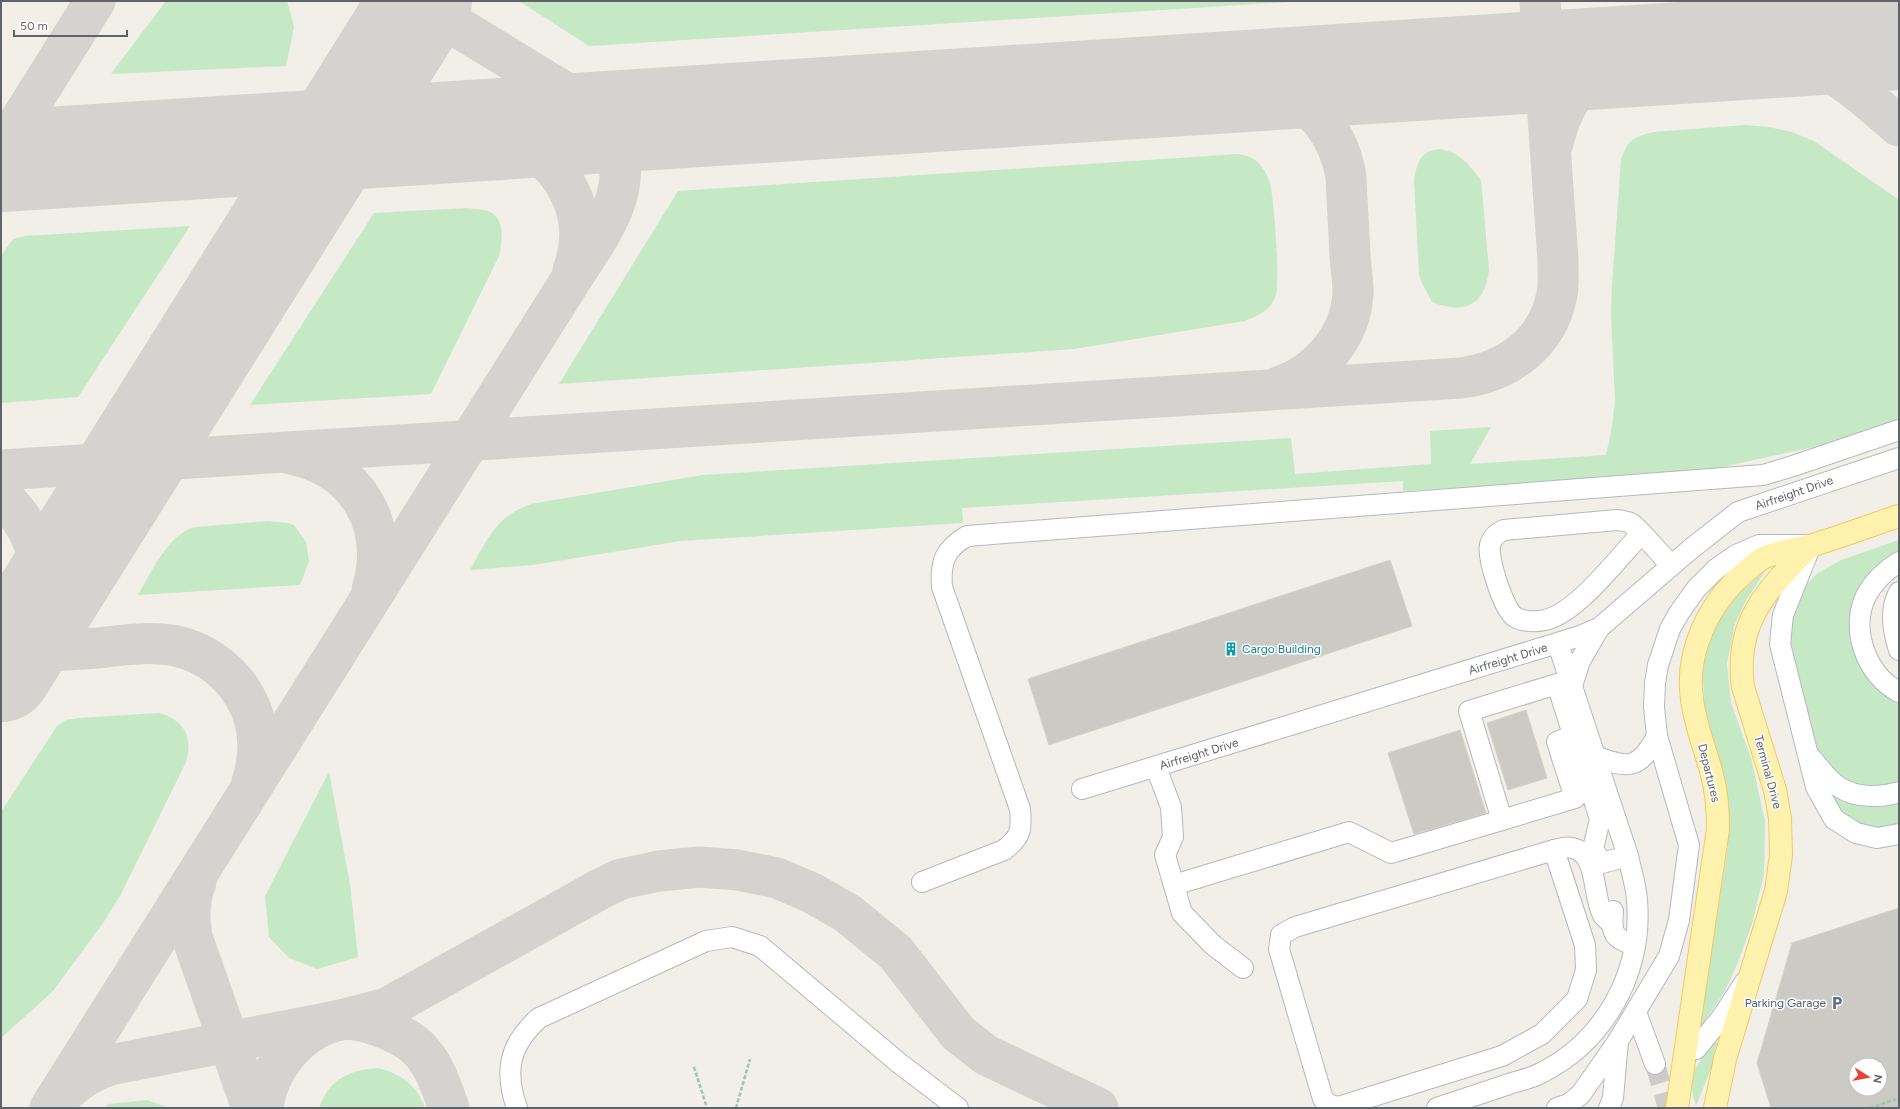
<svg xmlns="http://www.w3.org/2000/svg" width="1900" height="1109" font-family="Figtree,sans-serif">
	<rect width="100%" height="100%" fill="#f1efe8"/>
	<!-- green -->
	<g fill="#c5e8c5">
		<polygon points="166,1 287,1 294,27 286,66 111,74"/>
		<polygon points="519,1 1304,1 589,46"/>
		<path d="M1745,125L1769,127L1792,132L1814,141L1899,200V421L1844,440L1691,474L1403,491V481L962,508L963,523L680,541L533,565L470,570C488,539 495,517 531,504L703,475L1291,438L1295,474L1431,464L1430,431L1491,427L1470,464L1606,455L1612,427L1615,401L1611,313L1612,285L1621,160C1627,140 1634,137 1653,132Z"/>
		<path d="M1441,149L1454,153L1467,163L1481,180L1489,270C1485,305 1464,315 1432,302L1422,283L1419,274L1414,180C1417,162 1421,150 1441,149Z"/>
		<path d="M1238,154C1248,156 1255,158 1261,166C1266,172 1270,181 1271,188C1274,205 1281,285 1275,298C1269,311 1258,316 1245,321L1074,349L559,384L678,191Z"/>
		<path d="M467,208C474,209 484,209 490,212C506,220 502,242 499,256L431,394L250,405L374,213Z"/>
		<polygon points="190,226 78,397 1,403 1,256 13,239 25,236"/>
		<path d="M268,521L288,523L294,525L306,542L309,561L301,583L299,585L138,595C151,573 169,532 196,527Z"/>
		<polygon points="1899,540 1899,555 1854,615 1899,699 1899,787 1879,790 1843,781 1820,754 1811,729 1786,632 1798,593 1818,573 1841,560"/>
		<polygon points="1765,571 1745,602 1735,624 1727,664 1731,703 1751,758 1765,821 1764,874 1752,924 1738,962 1725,991 1699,1029 1728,846 1727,804 1705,713 1702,665 1714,626 1734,598"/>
		<path d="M159,713C185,720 193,738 186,762L120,896L103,923L53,991L1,1038V812L57,726L66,720L78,718Z"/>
		<polygon points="329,772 350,884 358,957 317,969 289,958 269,937 265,896"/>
		<polygon points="1822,780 1899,801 1899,828 1873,830 1842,816"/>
		<path d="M1714,1043H1718L1720,1046L1696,1106C1686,1075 1695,1067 1714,1043Z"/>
		<path d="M378,1068C402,1074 417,1086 425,1108H319C329,1079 349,1070 378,1068Z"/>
		<polygon points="147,1100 169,1108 105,1108 108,1104"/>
	</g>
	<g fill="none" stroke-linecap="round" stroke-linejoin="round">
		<!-- taxiway -->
		<g stroke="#d4d3d0" stroke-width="41">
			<path d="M1742,49C1760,50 1779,50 1796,56C1836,69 1867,99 1899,126"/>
			<path d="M1098,90C1134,88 1169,86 1205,85C1225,84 1251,79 1271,86C1313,100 1339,134 1346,177C1347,204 1349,230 1350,256C1351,268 1353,281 1353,293C1351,336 1319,374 1278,387"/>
			<path d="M373,139C396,138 420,137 443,135C457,135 471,133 485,133C521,133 554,161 569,191C582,215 583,245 573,270"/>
			<path d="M1553,143C1565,92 1588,70 1638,56"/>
			<polyline points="1,151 95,1"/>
			<polyline points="297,190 380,54 384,29 380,1"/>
			<path d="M291,454C358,468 391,525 372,590"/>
			<path d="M1,470L1461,378C1508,372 1548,343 1557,294C1559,283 1558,272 1558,260L1540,1"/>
			<path d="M1,496C35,527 52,573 29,617"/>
			<polyline points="45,607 123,484 136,474 164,462"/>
			<path d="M1,654C33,652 65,650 98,648C118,646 141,642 161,644C196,646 228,667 245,697C260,723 261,753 252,782"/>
			<path d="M196,882C189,899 189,919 192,937L252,1108"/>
			<path d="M64,1093C78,1079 92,1071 110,1065L336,1021L387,1008L602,888L621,879L659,871L700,867L738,870L777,878L812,893L847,913L896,953L958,1033L986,1055L1098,1108"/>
			<path d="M50,1108L567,286C598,236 646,182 604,123C599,116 590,110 584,104L420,4"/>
			<path d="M263,1108C267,1069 297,1032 335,1021C358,1015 399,1031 417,1047C434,1063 441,1086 449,1108"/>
		</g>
		<!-- runway -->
		<g stroke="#d4d3d0" stroke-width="102">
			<polyline points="1,161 1899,39"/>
			<polyline points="1,671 421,1"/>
		</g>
	</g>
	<!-- building -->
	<g fill="#cccac5" stroke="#d6d1c6" fill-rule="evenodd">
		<polygon points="1390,560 1412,626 1049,745 1028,679"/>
		<polygon points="1526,710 1547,778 1508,790 1487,723"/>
		<polygon points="1460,730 1486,813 1414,834 1388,753"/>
		<path d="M1899,908V1108H1771L1757,1063L1792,943ZM1856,1065H1880V1089H1856Z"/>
	</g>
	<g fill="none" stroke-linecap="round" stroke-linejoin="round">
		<!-- minor-tunnel -->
		<polyline stroke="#ccccc8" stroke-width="20" stroke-dasharray="20 10" stroke-linecap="butt" points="1655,1064 1668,1108"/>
		<!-- minor casing -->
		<g stroke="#b5b8bc" stroke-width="22">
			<g id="minor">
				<path d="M1641,534C1618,558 1577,613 1545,620C1536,622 1523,622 1515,617C1504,611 1487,558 1490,545C1492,537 1497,533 1504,530L1617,520C1622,521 1628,521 1632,524C1645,535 1659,553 1671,565"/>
				<path d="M1899,562C1886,570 1875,580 1867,594C1849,628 1866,675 1899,692"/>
				<path d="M1899,592C1889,610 1893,632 1899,650"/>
				<polyline points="1558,644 1628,856 1602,863 1593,849 1600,819 1557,684 1469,711 1502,820 1575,798 1557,742 1574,735"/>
				<polyline points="1572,686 1580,661 1599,628"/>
				<path d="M1595,756C1628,769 1639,770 1657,736"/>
				<path d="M1811,758C1820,768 1828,780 1839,787C1856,798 1880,798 1899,792"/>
				<polyline points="1156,767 1171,807 1173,837 1165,855 1182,913 1213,945 1243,968"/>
				<polyline points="1082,789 1580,636 1599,628 1692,548 1738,512 1899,458"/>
				<polygon points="1554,850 1585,945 1586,970 1577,999 1542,1034 1502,1056 1338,1107 1330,1105 1323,1099 1279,949 1281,935 1295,927"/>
				<path d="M1554,850C1559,849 1567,846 1572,848C1599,853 1592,897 1603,915C1605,918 1609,921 1612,924"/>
				<path d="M922,882L1004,850C1021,837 1022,830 1020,809L942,587C940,561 945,549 967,536L1763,475L1793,466L1899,430"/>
				<polyline points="1174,885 1349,832 1391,853 1502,820"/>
				<path d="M1613,911C1611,933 1613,939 1635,945"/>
				<polyline points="1636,1012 1655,1064"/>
				<polyline points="1696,1049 1722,1017 1745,982"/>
				<path d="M517,1108C504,1071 509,1045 539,1018L706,941L732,937L760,946L899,1063L958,1108"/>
				<path d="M1437,1108C1460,1100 1483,1093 1506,1085C1517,1081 1530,1079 1541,1073C1605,1041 1643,972 1637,900C1636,885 1631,870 1628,856"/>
				<polyline points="1557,1108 1569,1104 1581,1094 1618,1041 1669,956 1679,920 1689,845 1657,736 1654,707 1655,683 1658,665 1670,629 1679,613 1696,589 1716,569 1736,555 1759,545 1811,545 1783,615 1780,644 1816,787 1834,819 1856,833 1877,838 1899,834"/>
				<polyline points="1609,1108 1613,1098 1618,1041"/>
			</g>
		</g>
		<!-- major casing -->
		<g stroke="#f2c960" stroke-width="24">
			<g id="major">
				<path d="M1677,1108L1718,829C1718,811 1717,793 1712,775C1706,750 1695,726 1692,699C1685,652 1709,603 1744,573C1750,568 1756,562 1763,558C1777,551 1795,550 1810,546C1840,537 1869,526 1899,516"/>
				<path d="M1715,1108L1725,1059L1776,891L1781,855L1780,818L1775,790L1743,687C1734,621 1768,589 1810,546"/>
			</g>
		</g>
		<!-- path -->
		<g stroke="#9cc7a9" stroke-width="2.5" stroke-dasharray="4 2" stroke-linecap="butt">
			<polyline points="694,1067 707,1108"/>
			<polyline points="736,1108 750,1059"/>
			<polyline points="794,1108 794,1107"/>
			<polyline points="1763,1108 1764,1108"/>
			<polyline points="1870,1108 1899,1098"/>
		</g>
		<!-- minor -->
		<use href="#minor" stroke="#fff" stroke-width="20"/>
		<!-- major -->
		<use href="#major" stroke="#fff2af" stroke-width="22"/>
	</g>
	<!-- icons -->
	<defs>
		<g id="building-bare" transform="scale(1.08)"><path d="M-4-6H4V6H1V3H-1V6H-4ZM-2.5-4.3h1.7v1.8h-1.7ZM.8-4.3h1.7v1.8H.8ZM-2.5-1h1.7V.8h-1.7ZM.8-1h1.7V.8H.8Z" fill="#0f9aa8" stroke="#fff" stroke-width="2.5" paint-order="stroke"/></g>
		<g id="parking-bare" transform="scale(1.08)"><path d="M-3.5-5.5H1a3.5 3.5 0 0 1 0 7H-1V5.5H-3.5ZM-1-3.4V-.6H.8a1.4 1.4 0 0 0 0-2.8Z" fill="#5c6f8a" stroke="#fff" stroke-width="2.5" paint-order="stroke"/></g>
	</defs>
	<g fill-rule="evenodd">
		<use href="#building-bare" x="1231" y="649"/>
		<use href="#parking-bare" x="1837" y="1003"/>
	</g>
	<g text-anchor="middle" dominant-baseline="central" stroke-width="3" stroke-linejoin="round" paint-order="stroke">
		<!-- street labels -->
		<g font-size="12" fill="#5f6368" stroke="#fff">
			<text transform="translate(1794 493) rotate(-19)">Airfreight Drive</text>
			<text transform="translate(1508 659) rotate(-17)">Airfreight Drive</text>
			<text transform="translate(1199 754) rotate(-17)">Airfreight Drive</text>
			<text transform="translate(1768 772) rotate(75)">Terminal Drive</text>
			<text transform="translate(1709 773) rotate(76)">Departures</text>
		</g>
		<!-- culture labels -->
		<g font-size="12" fill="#0d838f" stroke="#fff" text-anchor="start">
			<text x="1242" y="649">Cargo Building</text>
		</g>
		<!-- service labels -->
		<g font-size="12" fill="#4e5e75" stroke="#fff" text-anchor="end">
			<text x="1826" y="1003">Parking Garage</text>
		</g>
	</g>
	<!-- border -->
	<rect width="1900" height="1109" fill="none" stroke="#5f6368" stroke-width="4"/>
	<!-- north arrow -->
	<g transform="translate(1868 1077) rotate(101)"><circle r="19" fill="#ffffff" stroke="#bfc1c3"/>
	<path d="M0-3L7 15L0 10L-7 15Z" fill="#ea4335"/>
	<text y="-6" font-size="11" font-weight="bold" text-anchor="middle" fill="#5f6368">N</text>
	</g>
	<!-- scale -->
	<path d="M14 30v6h113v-6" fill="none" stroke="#5f6368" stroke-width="2"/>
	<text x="20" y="30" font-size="12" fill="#5f6368" stroke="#ffffff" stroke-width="3" paint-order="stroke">50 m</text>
</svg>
